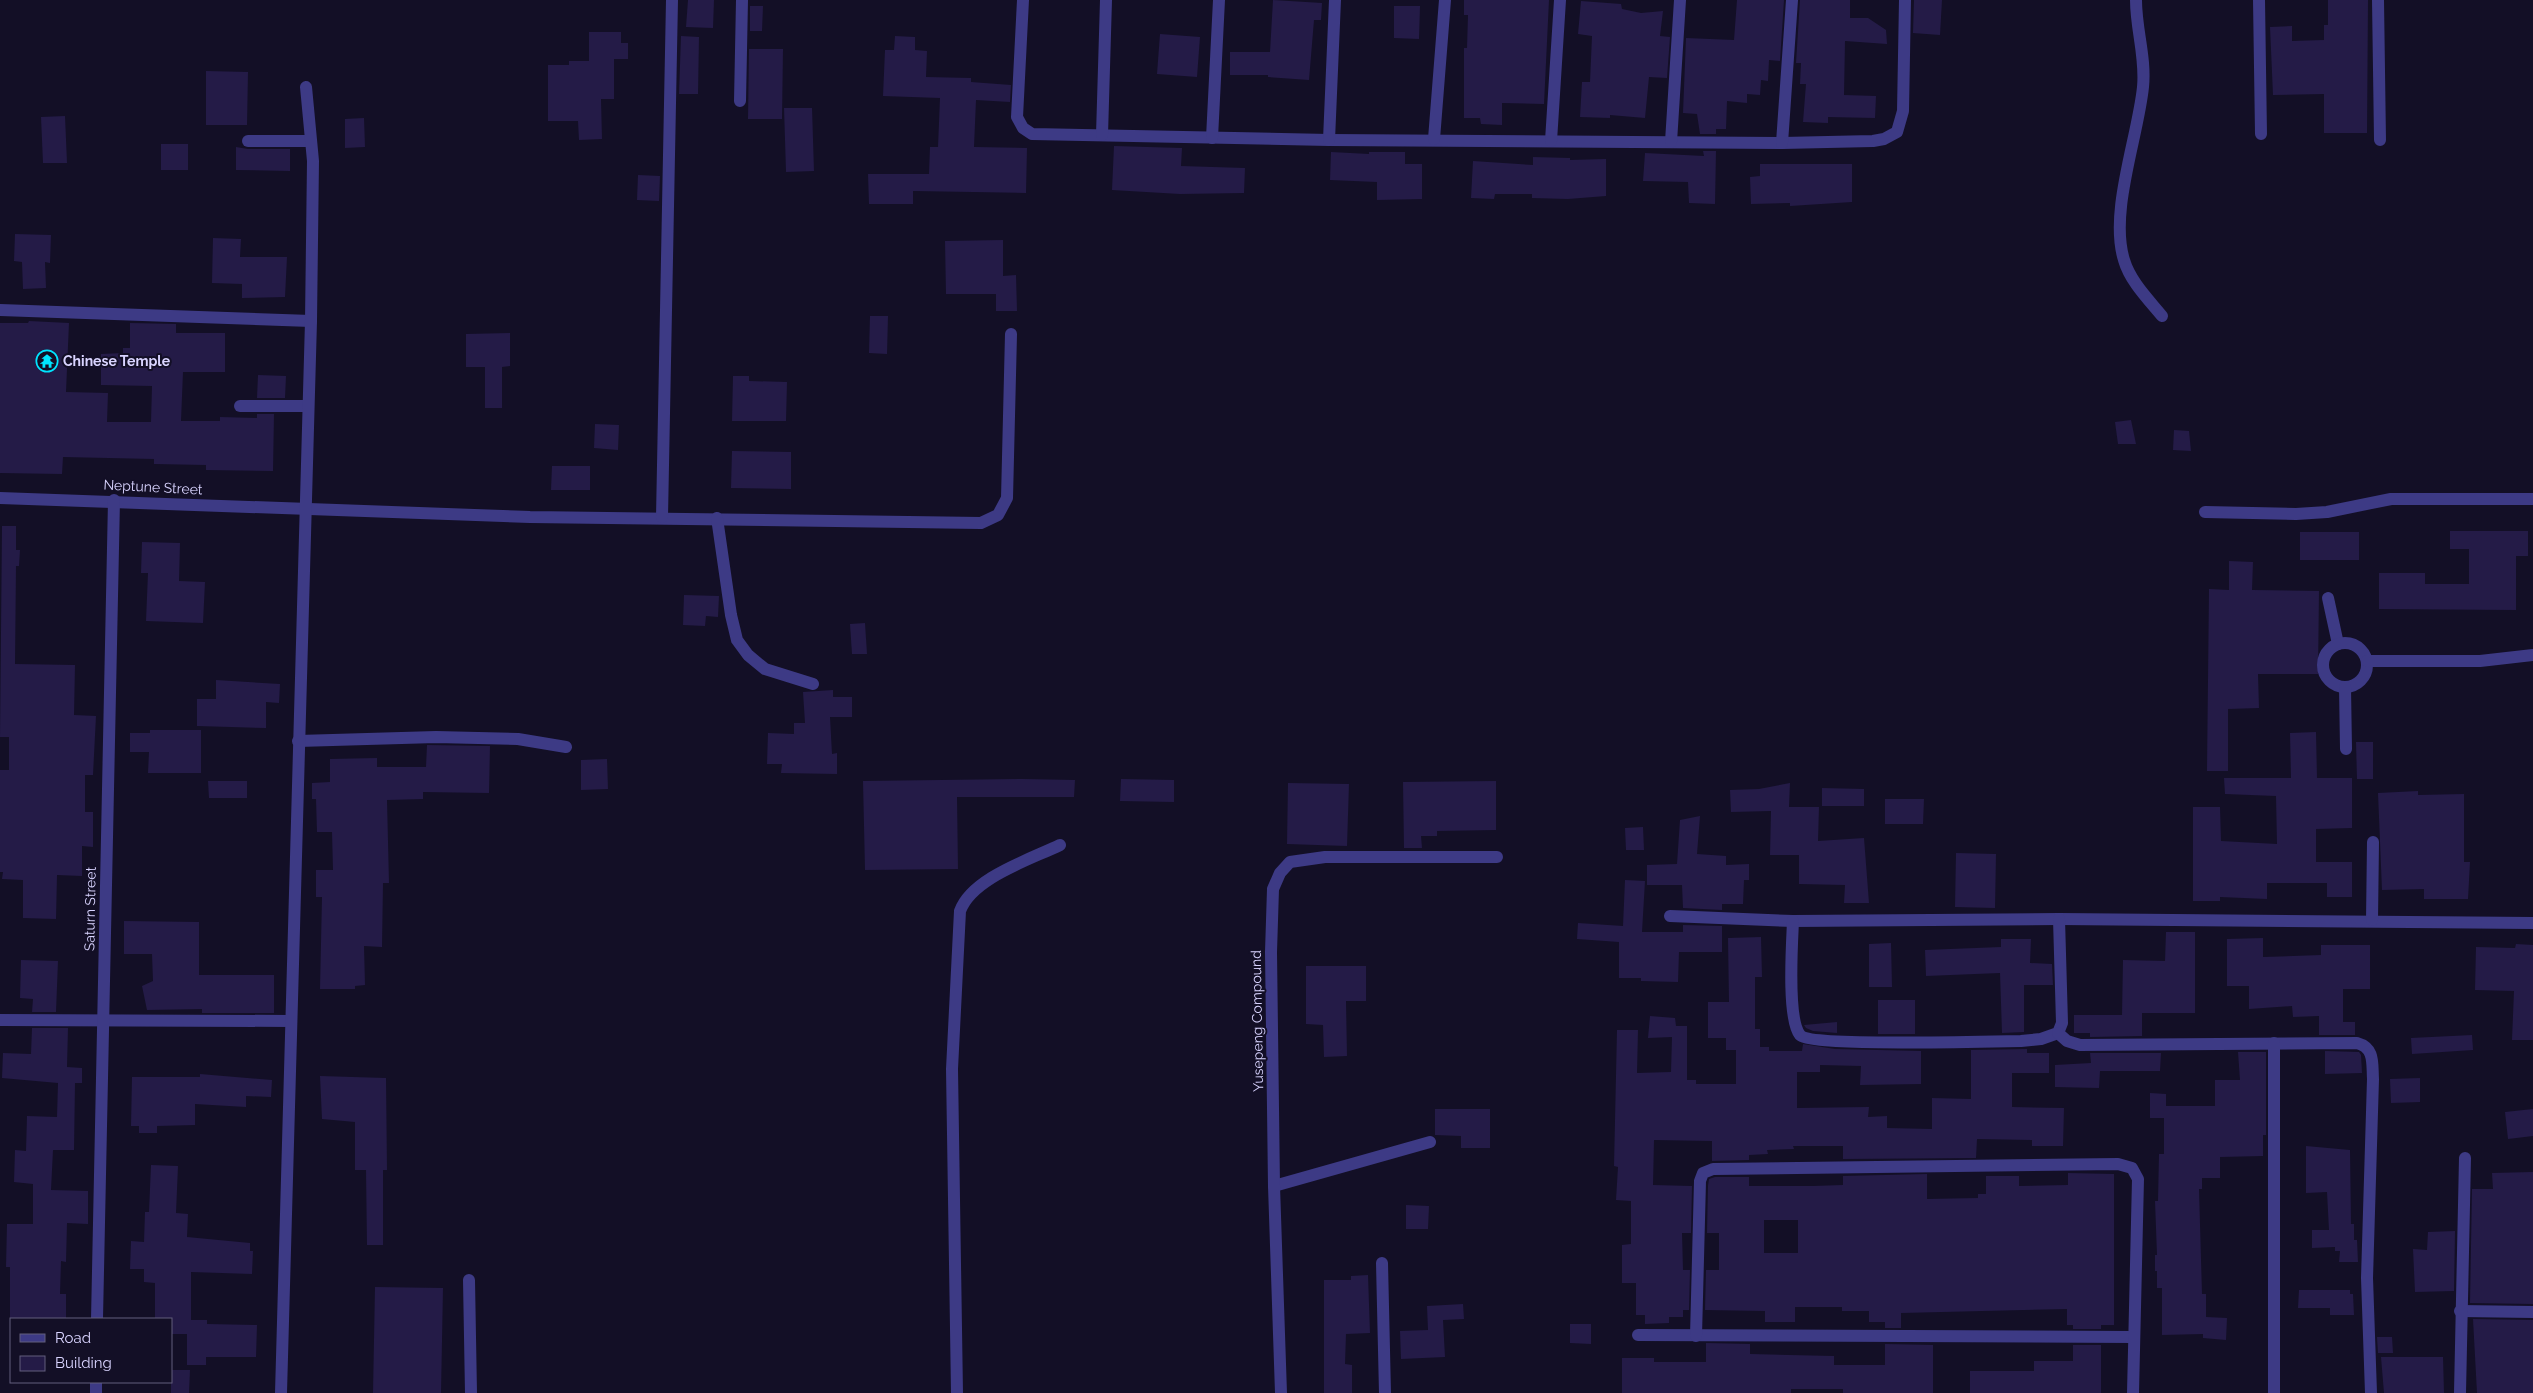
<svg xmlns="http://www.w3.org/2000/svg" width="2533" height="1393" font-family="Raleway,sans-serif">
	<rect width="100%" height="100%" fill="#130f26"/>
	<!-- building -->
	<g fill="#241b47" fill-rule="evenodd">
		<polygon points="688,0 714,0 713,28 686,27"/>
		<polygon points="1273,0 1322,3 1321,20 1314,20 1309,80 1268,77 1268,75 1230,75 1230,52 1270,52"/>
		<polygon points="1464,0 1549,0 1544,104 1502,103 1502,125 1481,124 1480,118 1464,118 1464,48 1467,48 1468,15 1464,15"/>
		<polygon points="1737,0 1784,0 1780,61 1769,60 1768,81 1761,80 1760,95 1747,94 1747,103 1727,101 1726,129 1716,129 1716,134 1700,134 1697,114 1683,113 1686,38 1734,40"/>
		<polygon points="1800,0 1850,0 1850,18 1868,18 1886,30 1887,44 1845,41 1844,95 1876,96 1875,118 1828,117 1828,123 1803,122 1806,84 1800,84 1801,63 1796,63"/>
		<polygon points="1914,0 1942,0 1940,35 1913,33"/>
		<polygon points="2328,0 2368,0 2367,133 2324,133 2324,94 2273,95 2270,27 2292,26 2292,41 2324,40 2324,25 2328,25"/>
		<polygon points="1581,1 1621,4 1622,9 1641,13 1663,11 1660,36 1670,37 1667,78 1649,77 1645,118 1610,115 1610,118 1580,117 1582,82 1590,82 1592,36 1578,34"/>
		<polygon points="750,6 763,6 762,31 750,31"/>
		<polygon points="1394,6 1420,6 1419,39 1394,38"/>
		<polygon points="589,32 621,32 621,43 628,43 628,59 614,59 614,99 601,99 602,139 579,140 578,121 548,121 548,65 569,65 569,61 589,61"/>
		<polygon points="1160,34 1200,37 1197,77 1157,74"/>
		<polygon points="681,36 699,37 698,94 679,94"/>
		<polygon points="895,36 915,37 915,50 927,51 926,77 971,78 971,82 1011,85 1010,102 976,100 974,147 1027,148 1026,193 913,191 913,204 869,204 868,174 929,174 930,147 938,147 940,98 883,96 885,50 894,50"/>
		<polygon points="749,49 783,49 782,119 748,119"/>
		<polygon points="206,71 248,72 247,125 206,125"/>
		<polygon points="784,108 812,108 814,171 786,172"/>
		<polygon points="65,116 67,163 43,163 41,117"/>
		<polygon points="364,118 365,147 345,148 345,119"/>
		<rect x="161" y="144" width="27" height="26"/>
		<polygon points="1114,146 1182,148 1181,166 1245,168 1244,193 1180,194 1112,190"/>
		<polygon points="236,147 248,149 290,149 290,171 236,170"/>
		<polygon points="1703,151 1716,151 1715,204 1689,203 1688,182 1643,181 1645,153 1704,156"/>
		<polygon points="1331,152 1369,154 1369,152 1405,152 1405,164 1422,164 1422,199 1377,200 1377,182 1330,180"/>
		<polygon points="1533,157 1570,158 1570,160 1606,159 1606,196 1568,199 1532,198 1532,194 1495,194 1494,199 1471,198 1473,161 1533,165"/>
		<polygon points="1760,164 1852,164 1852,202 1790,206 1790,203 1751,204 1750,177 1760,176"/>
		<polygon points="638,175 660,176 659,201 637,200"/>
		<polygon points="15,234 51,235 50,263 45,262 46,288 23,289 22,262 14,261"/>
		<polygon points="213,238 241,239 240,257 287,257 285,297 242,298 242,284 212,283"/>
		<polygon points="1003,240 1003,276 1016,275 1017,311 996,311 996,294 946,294 945,241"/>
		<polygon points="870,316 888,316 887,354 869,353"/>
		<polygon points="29,321 69,323 66,392 108,393 107,422 151,422 152,386 101,385 101,354 123,353 123,348 130,348 130,323 176,324 176,333 225,333 225,372 183,372 181,421 220,421 220,417 257,418 257,414 274,414 273,471 206,470 206,465 154,464 154,459 63,457 62,474 0,473 0,323 28,323"/>
		<polygon points="510,333 510,366 502,367 502,408 485,408 485,367 466,367 466,334"/>
		<polygon points="258,375 286,376 285,398 257,398"/>
		<polygon points="733,376 749,376 749,381 787,382 786,421 732,421"/>
		<polygon points="2131,420 2136,444 2118,444 2115,422"/>
		<polygon points="595,424 619,425 618,450 594,448"/>
		<polygon points="2174,430 2189,431 2191,451 2173,450"/>
		<polygon points="732,451 791,452 791,489 731,488"/>
		<polygon points="552,466 590,466 590,490 551,490"/>
		<polygon points="2,526 16,526 16,550 20,550 19,566 16,566 15,664 75,665 74,715 96,716 93,775 85,775 85,812 93,812 93,847 82,846 82,876 57,875 56,919 23,918 23,880 2,879 3,872 0,872 0,770 9,770 9,737 0,737"/>
		<polygon points="2450,531 2528,531 2528,556 2516,556 2516,610 2379,609 2379,573 2425,573 2425,584 2469,584 2469,549 2450,549"/>
		<rect x="2300" y="532" width="59" height="28"/>
		<polygon points="142,542 180,543 179,581 205,582 203,623 146,621 148,573 141,573"/>
		<polygon points="2229,561 2253,562 2252,590 2319,591 2318,674 2258,674 2259,708 2228,709 2228,771 2207,771 2209,589 2229,590"/>
		<polygon points="684,595 719,596 718,617 706,616 705,626 683,625"/>
		<polygon points="865,623 867,654 852,654 850,624"/>
		<polygon points="216,680 280,684 279,703 266,702 266,728 197,726 197,699 216,699"/>
		<polygon points="833,690 833,697 852,697 852,717 830,717 832,754 837,753 837,774 781,773 782,764 767,764 768,733 794,734 794,723 805,723 803,692"/>
		<polygon points="150,730 201,730 201,773 148,773 149,752 130,752 130,733 150,733"/>
		<polygon points="2316,732 2317,778 2352,778 2352,828 2316,829 2316,862 2352,862 2352,897 2327,897 2327,883 2267,883 2267,899 2220,897 2220,901 2193,901 2193,807 2220,807 2221,841 2277,844 2276,796 2225,794 2224,778 2291,778 2290,733"/>
		<polygon points="2356,742 2373,742 2373,779 2357,779"/>
		<polygon points="427,745 490,746 489,793 423,792 423,799 387,800 389,883 383,883 382,947 364,946 365,985 355,986 355,989 320,989 322,897 316,897 316,870 333,870 332,832 317,832 316,799 312,799 312,783 330,782 330,759 377,758 377,767 426,767"/>
		<polygon points="607,759 608,789 581,790 581,760"/>
		<polygon points="1023,779 1075,780 1074,797 957,797 958,869 865,870 863,781"/>
		<polygon points="1121,779 1174,780 1174,802 1120,801"/>
		<polygon points="208,781 247,781 247,798 209,798"/>
		<polygon points="1496,781 1496,830 1437,831 1437,836 1421,836 1422,848 1404,848 1403,782"/>
		<polygon points="1288,783 1349,784 1347,846 1287,844"/>
		<polygon points="1790,783 1789,807 1819,807 1818,841 1864,838 1869,903 1844,903 1845,885 1799,884 1799,855 1770,855 1771,811 1731,812 1730,790 1759,789"/>
		<polygon points="1822,788 1864,789 1864,806 1822,806"/>
		<polygon points="2418,791 2418,795 2464,794 2464,862 2470,862 2468,899 2424,899 2424,889 2382,890 2378,793"/>
		<polygon points="1885,799 1924,799 1923,824 1885,824"/>
		<polygon points="1700,816 1697,854 1726,856 1726,865 1749,864 1749,880 1744,880 1743,904 1722,904 1722,910 1683,908 1682,885 1647,885 1647,865 1677,864 1680,820"/>
		<polygon points="1643,827 1644,850 1626,850 1625,828"/>
		<polygon points="1956,853 1996,854 1995,908 1955,907"/>
		<polygon points="1625,880 1645,881 1642,932 1683,932 1683,925 1722,926 1722,952 1679,952 1678,982 1641,981 1641,978 1619,978 1619,942 1577,939 1578,923 1623,926"/>
		<polygon points="124,921 199,922 199,975 274,975 274,1013 202,1013 202,1009 147,1010 142,986 153,981 152,954 124,954"/>
		<polygon points="2166,932 2195,932 2195,1013 2142,1013 2142,1036 2090,1037 2090,1033 2074,1033 2074,1015 2122,1015 2123,960 2165,961"/>
		<polygon points="1761,937 1762,977 1755,977 1755,1029 1760,1029 1760,1047 1769,1047 1769,1051 1802,1051 1803,1044 1835,1049 1921,1051 1921,1084 1860,1085 1861,1066 1820,1065 1820,1072 1797,1072 1797,1108 1869,1107 1868,1117 1887,1116 1887,1128 1932,1129 1932,1098 1971,1099 1971,1050 2027,1049 2027,1053 2049,1053 2049,1073 2012,1073 2012,1107 2064,1108 2063,1146 2032,1146 2032,1140 1977,1139 1976,1158 1843,1159 1843,1146 1793,1146 1794,1149 1767,1150 1768,1154 1749,1155 1749,1160 1712,1161 1712,1141 1654,1140 1653,1185 1692,1186 1691,1233 1682,1233 1683,1270 1690,1270 1689,1310 1683,1310 1683,1317 1669,1317 1669,1323 1645,1324 1645,1315 1636,1315 1636,1283 1622,1283 1622,1245 1631,1244 1631,1201 1616,1200 1618,1167 1614,1166 1617,1030 1638,1030 1637,1073 1671,1072 1672,1037 1648,1038 1650,1016 1675,1018 1676,1026 1687,1026 1687,1080 1696,1080 1696,1084 1736,1084 1736,1050 1726,1050 1726,1038 1708,1038 1708,1002 1729,1002 1728,938"/>
		<polygon points="2263,938 2263,957 2321,955 2321,945 2370,945 2370,989 2343,989 2343,1022 2355,1022 2355,1035 2319,1035 2319,1016 2293,1017 2292,1006 2249,1009 2249,986 2227,986 2227,939"/>
		<polygon points="2001,939 2031,939 2030,963 2052,964 2053,985 2024,985 2024,1032 2002,1033 2000,973 1926,976 1925,950 2001,947"/>
		<polygon points="1891,943 1892,987 1869,987 1869,944"/>
		<polygon points="2516,944 2533,945 2533,1040 2512,1040 2514,991 2475,990 2476,947 2515,948"/>
		<polygon points="21,960 58,961 56,1012 32,1012 33,999 20,998"/>
		<polygon points="1306,966 1366,966 1366,1001 1346,1001 1347,1056 1324,1057 1323,1025 1306,1024"/>
		<rect x="1878" y="1000" width="37" height="34"/>
		<polygon points="1837,1022 1837,1033 1813,1031 1806,1028 1804,1025"/>
		<polygon points="32,1028 68,1028 67,1067 82,1068 82,1083 75,1083 74,1150 53,1150 51,1190 88,1191 88,1224 67,1223 66,1262 61,1261 60,1294 66,1294 66,1319 10,1319 10,1267 6,1267 7,1224 33,1224 33,1184 14,1182 15,1150 26,1151 27,1116 57,1117 58,1083 2,1078 3,1053 31,1054"/>
		<polygon points="2472,1035 2473,1050 2412,1054 2411,1038"/>
		<polygon points="2325,1051 2359,1052 2361,1055 2362,1073 2325,1074"/>
		<polygon points="2238,1052 2266,1052 2266,1135 2263,1135 2263,1156 2220,1157 2220,1178 2202,1178 2202,1189 2199,1189 2202,1294 2206,1294 2206,1317 2227,1318 2226,1340 2203,1338 2203,1334 2162,1335 2162,1288 2157,1288 2157,1271 2155,1271 2155,1255 2157,1255 2155,1201 2158,1201 2159,1154 2164,1154 2164,1118 2150,1118 2150,1093 2166,1094 2166,1106 2215,1106 2215,1080 2240,1080"/>
		<polygon points="2090,1053 2161,1053 2160,1071 2100,1071 2099,1088 2055,1087 2055,1065 2091,1063"/>
		<polygon points="200,1074 272,1080 271,1097 246,1096 246,1107 195,1104 195,1125 157,1126 157,1133 139,1133 139,1126 131,1126 132,1077 200,1077"/>
		<polygon points="320,1076 386,1078 387,1170 383,1170 383,1245 367,1245 366,1170 355,1170 355,1122 322,1119"/>
		<polygon points="2420,1078 2420,1102 2391,1103 2390,1079"/>
		<polygon points="1435,1109 1490,1109 1490,1148 1461,1148 1461,1136 1435,1135"/>
		<polygon points="2533,1109 2533,1136 2508,1139 2505,1112"/>
		<polygon points="2306,1146 2350,1150 2351,1224 2354,1224 2354,1240 2357,1240 2358,1262 2339,1262 2340,1251 2335,1251 2335,1247 2312,1248 2312,1230 2329,1230 2327,1192 2306,1193"/>
		<polygon points="151,1165 178,1166 176,1213 188,1214 187,1237 250,1243 250,1251 253,1251 252,1274 191,1272 191,1320 207,1320 207,1324 257,1325 256,1357 206,1357 206,1365 187,1365 187,1334 171,1334 171,1319 155,1319 155,1283 144,1282 144,1269 130,1269 131,1241 144,1242 145,1212 149,1212"/>
		<polygon points="2533,1172 2533,1304 2470,1303 2472,1189 2493,1189 2492,1173"/>
		<path d="M2068,1173L2114,1174V1325H2101V1329H2073V1325H2067V1309L1901,1313V1328H1885V1322H1869V1311H1842V1307H1795V1322H1765V1311L1705,1310L1706,1270H1719V1233H1707L1708,1186L1709,1179L1715,1177H1749V1186H1813L1843,1185V1176L1927,1174V1199L1978,1198V1194H1986V1176H2019V1186L2068,1185ZM1764,1220H1798V1253H1764Z"/>
		<polygon points="1406,1205 1429,1206 1428,1229 1406,1229"/>
		<polygon points="2455,1231 2454,1291 2415,1292 2413,1249 2427,1250 2428,1232"/>
		<polygon points="1368,1275 1370,1333 1346,1334 1345,1364 1352,1365 1352,1393 1324,1393 1324,1280 1351,1280 1351,1276"/>
		<polygon points="375,1287 443,1288 441,1393 373,1393"/>
		<polygon points="2299,1290 2350,1290 2350,1294 2353,1294 2354,1315 2330,1315 2330,1308 2298,1308"/>
		<polygon points="1463,1304 1464,1319 1443,1320 1445,1357 1401,1359 1400,1331 1428,1330 1427,1306"/>
		<polygon points="2473,1319 2533,1320 2533,1393 2477,1393"/>
		<polygon points="1570,1324 1591,1324 1591,1344 1570,1343"/>
		<polygon points="2377,1337 2392,1337 2393,1353 2378,1353"/>
		<polygon points="1706,1343 1750,1344 1750,1354 1834,1356 1834,1365 1885,1365 1885,1344 1933,1345 1933,1393 1843,1393 1843,1389 1791,1389 1791,1393 1622,1393 1622,1358 1654,1358 1654,1362 1706,1362"/>
		<polygon points="2073,1345 2101,1345 2101,1393 1970,1393 1970,1371 2034,1371 2034,1361 2073,1361"/>
		<polygon points="2381,1357 2443,1357 2444,1393 2384,1393"/>
		<polygon points="171,1370 190,1370 189,1393 171,1393"/>
	</g>
	<g fill="none" stroke-linecap="round" stroke-linejoin="round">
		<!-- minor -->
		<g stroke="#3d3a85" stroke-width="12">
			<polyline points="1023,0 1017,117 1023,128 1032,134 1329,140 1782,143 1873,141 1884,139 1897,132 1903,111 1905,0"/>
			<path d="M2136,0C2136,30 2146,57 2143,87C2138,137 2109,212 2124,260C2130,281 2148,299 2162,316"/>
			<polyline points="2259,0 2261,134"/>
			<polyline points="2378,0 2380,140"/>
			<polyline points="740,101 742,0"/>
			<polyline points="1102,135 1106,0"/>
			<polyline points="1212,138 1219,0"/>
			<polyline points="1434,139 1445,0"/>
			<polyline points="1329,140 1335,0"/>
			<polyline points="248,141 310,141"/>
			<polyline points="1551,141 1560,0"/>
			<polyline points="1671,142 1680,0"/>
			<polyline points="1782,143 1792,0"/>
			<polyline points="0,310 311,321"/>
			<polyline points="240,406 308,406"/>
			<polyline points="0,498 530,517 981,523 998,515 1007,498 1011,334"/>
			<polyline points="2205,512 2296,514 2327,512 2391,499 2533,499"/>
			<polyline points="662,517 672,0"/>
			<polyline points="717,518 731,615 737,640 748,655 765,669 813,684"/>
			<polyline points="2328,598 2338,644"/>
			<circle cx="2345" cy="665" r="22"/>
			<polyline points="2367,661 2480,661 2533,655"/>
			<polyline points="2345,687 2346,749"/>
			<polyline points="298,741 436,737 518,739 566,747"/>
			<polyline points="1670,916 1793,921 2059,919 2533,923"/>
			<polyline points="2372,920 2373,842"/>
			<path d="M1793,921C1792,944 1787,1019 1800,1035C1811,1047 1992,1041 2021,1041L2041,1039L2058,1033L2062,1023L2059,919"/>
			<polyline points="0,1020 291,1021"/>
			<path d="M2058,1033L2067,1041L2080,1045L2357,1043C2375,1048 2372,1063 2373,1079L2367,1278L2371,1393"/>
			<polyline points="2274,1043 2274,1393"/>
			<polyline points="1274,1186 1430,1142"/>
			<polyline points="1382,1263 1385,1393"/>
			<polyline points="469,1280 471,1393"/>
			<polyline points="2460,1311 2533,1312"/>
			<polyline points="97,1319 114,500"/>
			<polyline points="1638,1335 2134,1337"/>
			<polyline points="1696,1336 1700,1181 1703,1173 1713,1169 2118,1164 2132,1168 2138,1179 2133,1393"/>
			<polyline points="96,1393 96,1382"/>
			<polyline points="281,1393 311,321 313,161 306,87"/>
			<path d="M957,1393L952,1069L960,911C972,878 1029,860 1060,845"/>
			<polyline points="1281,1393 1274,1186 1271,952 1273,889 1280,873 1290,862 1325,857 1497,857"/>
			<polyline points="2460,1393 2465,1158"/>
		</g>
	</g>
	<!-- icons -->
	<defs>
		<g id="temple-ring" transform="scale(1.125)"><circle r="9.5" fill="#130f26" stroke="#00e5ff" stroke-width="1.5"/><path d="M0-6L5-2H3V0L6.5 2.5H4V6H1.5V3h-3V6H-4V2.5H-6.5L-3 0V-2H-5Z" fill="#00e5ff"/></g>
	</defs>
	<g fill-rule="evenodd">
		<use href="#temple-ring" x="47" y="361"/>
	</g>
	<g text-anchor="middle" dominant-baseline="central" stroke-width="4" stroke-linejoin="round" paint-order="stroke">
		<!-- poi labels -->
		<g font-size="14" font-weight="bold" fill="#d9d4ff" stroke="#130f26" text-anchor="start">
			<text x="63" y="361">Chinese Temple</text>
		</g>
		<!-- street labels -->
		<g font-size="14" fill="#d9d4ff" stroke="#130f26">
			<text transform="translate(153 487) rotate(3)">Neptune Street</text>
			<text transform="translate(90 909) rotate(-89)">Saturn Street</text>
			<text transform="translate(1257 1021) rotate(-91)">Yusepeng Compound</text>
		</g>
	</g>
	<!-- legend -->
	<rect x="10" y="1318" width="162" height="65" fill="#130f26" stroke="#625e7d"/>
	<rect x="20" y="1334" width="25" height="8" fill="#3d3a85" stroke="#625e7d"/>
	<text x="55" y="1343" font-size="15" fill="#d9d4ff">Road</text>
	<rect x="20" y="1356" width="25" height="15" fill="#241b47" stroke="#625e7d"/>
	<text x="55" y="1368" font-size="15" fill="#d9d4ff">Building</text>
</svg>
